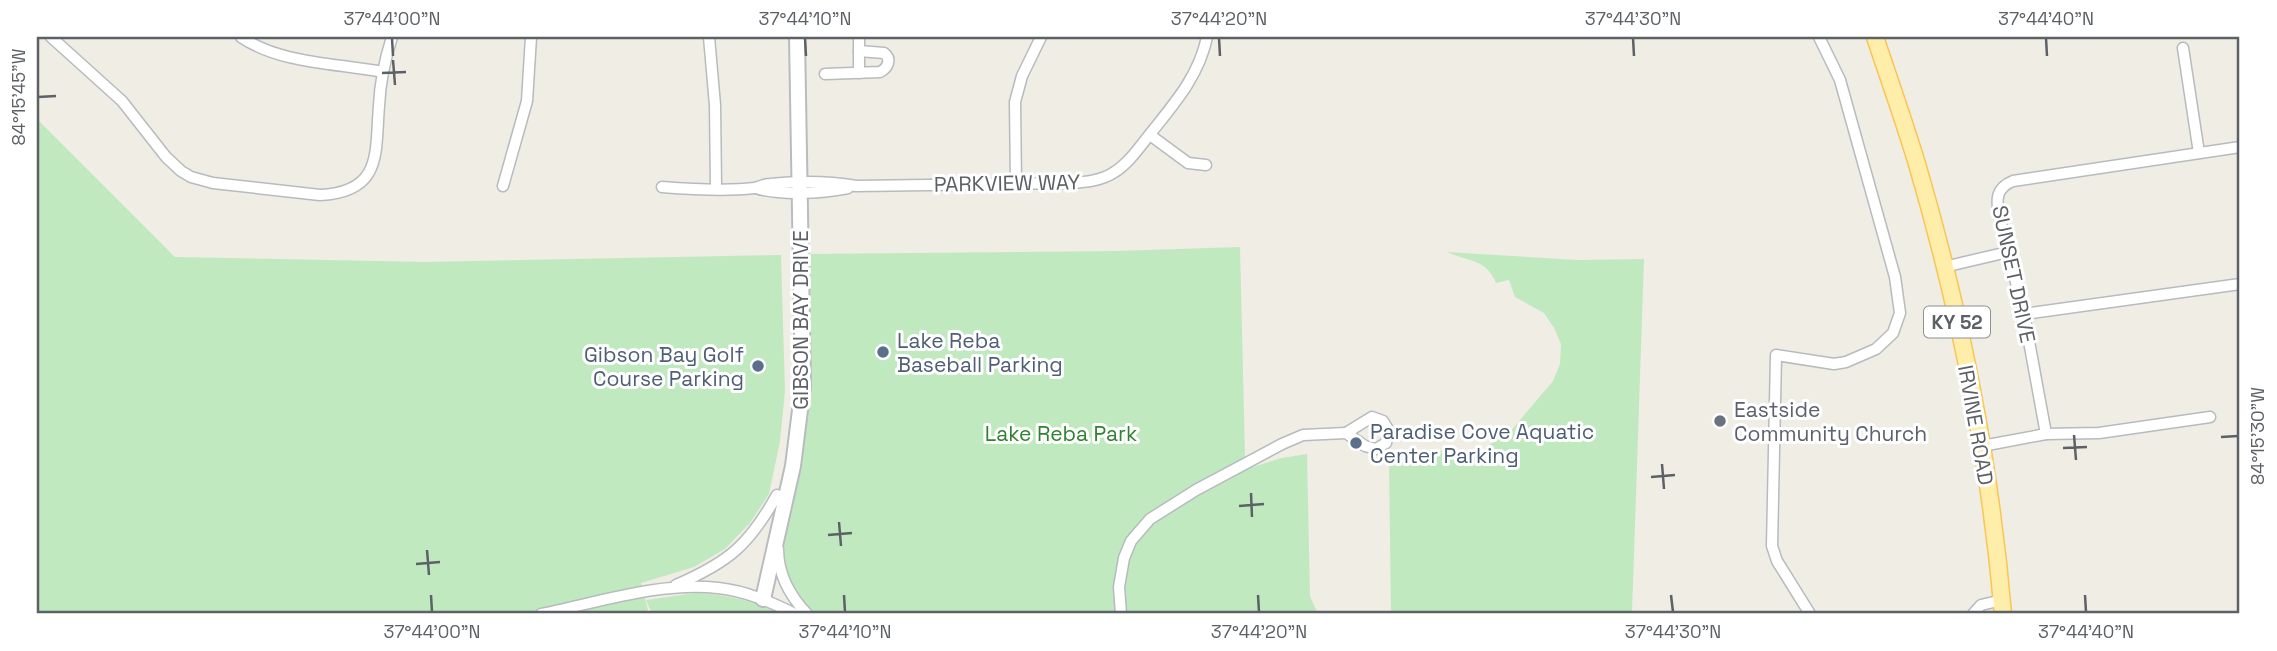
<svg xmlns="http://www.w3.org/2000/svg" width="2277" height="651" font-family="'Space Grotesk',sans-serif">
	<rect width="100%" height="100%" fill="#f0ede5"/>
	<!-- green -->
	<g fill="#c1e9c0">
		<polygon points="37,119 175,257 425,262 781,255 785,391 780,441 769,494 750,523 725,549 694,567 641,583 649,614 37,614"/>
		<polygon points="1240,247 1245,456 1250,468 1281,458 1307,454 1310,596 1318,614 815,614 796,593 782,558 783,536 805,419 806,254 1116,251"/>
		<path d="M1447,252L1577,260L1644,259L1632,614H1391L1389,459L1396,453L1419,457L1431,449L1467,455L1483,452L1489,445L1509,433L1553,381L1560,364L1561,344L1554,328L1544,313L1515,297L1509,280L1496,283C1486,258 1468,262 1447,252Z"/>
		<path d="M695,593C726,594 753,601 781,614H652L646,600Z"/>
	</g>
	<g fill="none" stroke-linecap="round" stroke-linejoin="round">
		<!-- street casing -->
		<g stroke="#b7bbbf" stroke-width="13">
			<g id="street">
				<path d="M51,37L122,101L166,157L181,171L191,177L213,183L320,195C383,192 375,152 379,106C380,82 385,59 392,37"/>
				<path d="M241,37C281,64 336,63 383,72"/>
				<polyline points="709,37 715,105 716,188"/>
				<polyline points="859,37 859,73"/>
				<polyline points="2183,48 2199,153"/>
				<path d="M825,74L880,72C888,68 892,59 884,53L859,51"/>
				<polyline points="1150,135 1188,163 1206,165"/>
				<polyline points="1016,184 1015,102 1022,76 1041,37"/>
				<polyline points="503,186 527,101 531,37"/>
				<path d="M662,187C688,189 729,191 754,188C760,187 764,184 770,184C799,181 828,181 856,186L1071,183C1085,182 1100,181 1113,173C1128,164 1139,148 1150,134C1174,104 1199,76 1207,37"/>
				<path d="M756,188C781,196 822,193 848,188"/>
				<polyline points="1944,267 2008,252"/>
				<polyline points="2024,314 2240,284"/>
				<polygon points="1372,417 1383,421 1389,431 1386,443 1376,449 1365,446 1346,433"/>
				<path d="M2046,434L2024,314L1999,215C1996,199 1996,188 2013,181L2240,147"/>
				<polyline points="1982,446 2046,434 2099,433 2210,417"/>
				<path d="M778,549C778,575 790,596 807,614"/>
				<path d="M676,585C729,562 749,545 777,495"/>
				<path d="M541,614C596,603 662,581 718,588C746,591 771,602 795,614"/>
				<polyline points="1121,614 1119,587 1124,558 1131,541 1150,519 1196,490 1282,444 1303,435 1346,433"/>
				<polyline points="1810,614 1777,561 1772,546 1776,355 1834,364 1846,362 1876,349 1893,333 1900,313 1895,277 1840,80 1819,37"/>
				<polyline points="1973,614 1981,605 2002,600"/>
			</g>
		</g>
		<!-- secondary casing -->
		<g stroke="#b8bcc1" stroke-width="18">
			<polyline id="secondary" points="763,599 793,466 803,386 797,37"/>
		</g>
		<!-- primary casing -->
		<g stroke="#fac553" stroke-width="19">
			<path id="primary" d="M1875,37C1889,79 1904,121 1917,164C1960,310 1990,462 2003,614"/>
		</g>
		<!-- street -->
		<use href="#street" stroke="#fff" stroke-width="10"/>
		<!-- secondary -->
		<use href="#secondary" stroke="#fff" stroke-width="14"/>
		<!-- primary -->
		<use href="#primary" stroke="#fea" stroke-width="16"/>
	</g>
	<!-- ticks -->
	<path fill="none" stroke="#5c6166" stroke-width="2.5" d="M392,38L393,56M805,38L806,56M1219,38L1220,56M1633,38L1634,56M2046,38L2047,56M393,60L395,85M382,73L406,72M38,97L56,96M2074,435L2076,460M2221,437L2238,436M2063,448L2087,447M1662,464L1664,489M1651,477L1675,475M1251,493L1252,517M1239,506L1264,504M839,522L841,546M828,535L852,533M427,550L429,575M416,564L440,562M431,595L432,612M844,595L845,612M1258,595L1259,612M1671,595L1673,612M2085,595L2086,612"/>
	<!-- markers -->
	<g fill="#5c6f8a" stroke="#fff" stroke-width="2.5">
		<circle cx="883" cy="352" r="7"/>
		<circle cx="758" cy="366" r="7"/>
		<circle cx="1356" cy="443" r="7"/>
	</g>
	<circle fill="#6b7280" stroke="#fff" stroke-width="2.5" cx="1720" cy="421" r="7"/>
	<g text-anchor="middle" dominant-baseline="central" stroke-width="6" stroke-linejoin="round" paint-order="stroke">
		<!-- shield labels -->
		<rect fill="#fff" stroke="#8d9094" stroke-width="2" x="1924" y="306.5" width="66" height="31" rx="5"/>
		<g font-size="19" font-weight="bold" fill="#5c6166">
			<text x="1957" y="322">KY 52</text>
		</g>
		<!-- street labels -->
		<g font-size="21" fill="#5c6166" stroke="#fff">
			<text transform="translate(1007 183) rotate(-1)">PARKVIEW WAY</text>
			<text transform="translate(2014 274) rotate(78)">SUNSET DRIVE</text>
			<text transform="translate(800 320) rotate(-90)">GIBSON BAY DRIVE</text>
			<text transform="translate(1976 425) rotate(80)">IRVINE ROAD</text>
		</g>
		<!-- service labels -->
		<g font-size="21" fill="#4e5e75" stroke="#fff" text-anchor="start">
			<text x="897" y="340">Lake Reba<tspan x="897" dy="24">Baseball Parking</tspan></text>
			<text x="744" y="354" text-anchor="end">Gibson Bay Golf<tspan x="744" dy="24">Course Parking</tspan></text>
			<text x="1370" y="431">Paradise Cove Aquatic<tspan x="1370" dy="24">Center Parking</tspan></text>
		</g>
		<!-- worship labels -->
		<g font-size="21" fill="#5b616d" stroke="#fff" text-anchor="start">
			<text x="1734" y="409">Eastside<tspan x="1734" dy="24">Community Church</tspan></text>
		</g>
		<!-- park labels -->
		<g font-size="21" fill="#2f8330" stroke="#fff">
			<text x="1061" y="433">Lake Reba Park</text>
		</g>
	</g>
	<!-- border -->
	<rect width="2277" height="651" fill="none" stroke="#ffffff" stroke-width="77"/>
	<rect x="38" y="38" width="2200" height="574" fill="none" stroke="#5c6166" stroke-width="2.5"/>
	<g font-size="18" text-anchor="middle" fill="#5c6166">
		<text x="392" y="25">37°44'00"N</text>
		<text x="805" y="25">37°44'10"N</text>
		<text x="1219" y="25">37°44'20"N</text>
		<text x="1633" y="25">37°44'30"N</text>
		<text x="2046" y="25">37°44'40"N</text>
		<text transform="translate(19 97) rotate(-90)" y="6">84°15'45"W</text>
		<text transform="translate(2258 436) rotate(-90)" y="6">84°15'30"W</text>
		<text x="432" y="638">37°44'00"N</text>
		<text x="845" y="638">37°44'10"N</text>
		<text x="1259" y="638">37°44'20"N</text>
		<text x="1673" y="638">37°44'30"N</text>
		<text x="2086" y="638">37°44'40"N</text>
	</g>
</svg>
